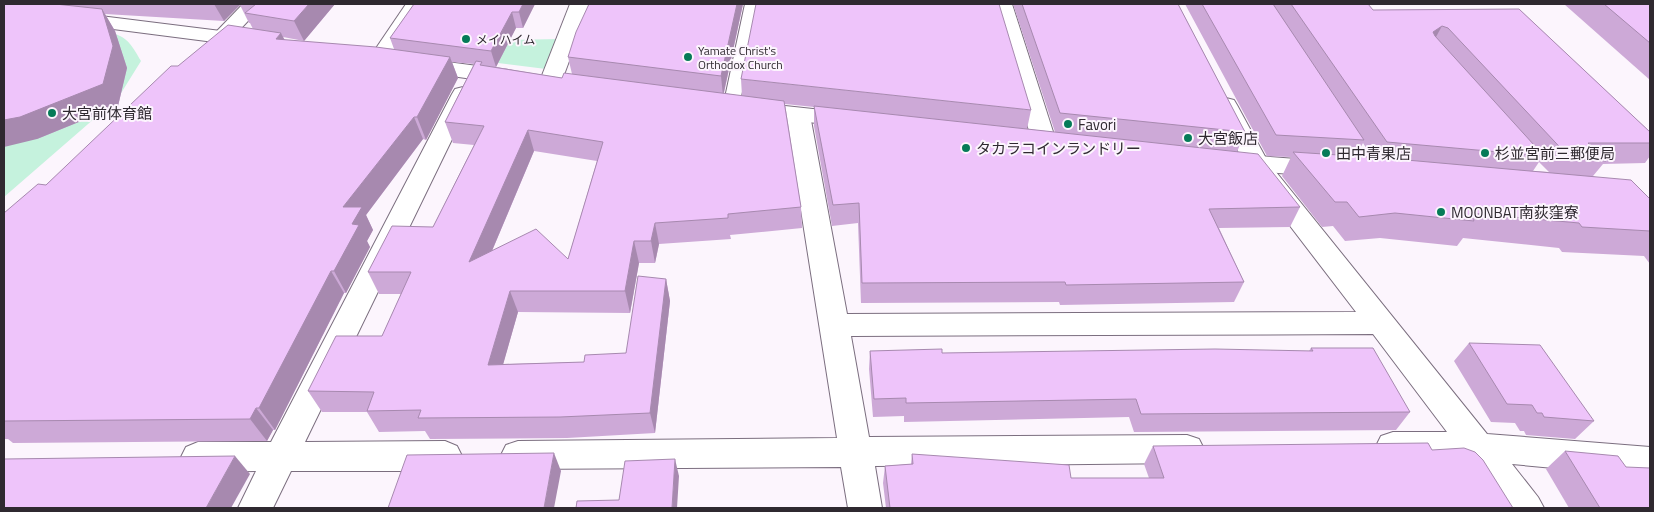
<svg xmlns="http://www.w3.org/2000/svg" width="1654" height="512" font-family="'Titillium Web','Noto Sans JP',sans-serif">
	<rect width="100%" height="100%" fill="#fcf5fd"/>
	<!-- green -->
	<g fill="#c5f2dd">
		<path d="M4,22C34,24 97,23 122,37C131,42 136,53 141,61L118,98L4,197Z"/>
		<polygon points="559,39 546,69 490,62 501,40"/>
	</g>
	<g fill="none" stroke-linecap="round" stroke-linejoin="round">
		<!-- service casing -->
		<g stroke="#7b6e7f" stroke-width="2">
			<polygon id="service" points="745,4 759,4 739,107 731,112 723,107"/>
		</g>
		<!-- minor casing -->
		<g stroke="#7b6e7f" stroke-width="2">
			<g id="minor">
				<polygon points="243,4 264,4 230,40 223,42 216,40 213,36 216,32"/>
				<polygon points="406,4 426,4 387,65 379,66 371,65 368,60"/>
				<polygon points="570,4 590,4 561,83 558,88 550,90 542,88 539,83"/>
				<polygon points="992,4 1012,4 1056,141 1052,146 1044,148 1036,146 1032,141"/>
				<polygon points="463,87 471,89 474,94 305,442 445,441 457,446 462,456 457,466 445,471 291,471 273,508 238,508 256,471 198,472 186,467 181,457 186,447 198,442 271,442 452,94 455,89"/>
				<polygon points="1226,98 1234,100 1237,105 1268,162 1487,434 1650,447 1650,477 1512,464 1538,497 1544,508 1505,508 1469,461 1393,460 1381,456 1376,446 1381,436 1393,432 1447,432 1373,334 851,336 869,437 1187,435 1199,439 1204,449 1199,459 1187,463 875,466 882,508 848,508 841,467 518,469 506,465 501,455 506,445 518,441 837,438 786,115 790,110 798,108 806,110 810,115 847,314 1356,312 1248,171 1215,105 1218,100"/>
			</g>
		</g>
		<!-- tertiary casing -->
		<g stroke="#7b6e7f" stroke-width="2">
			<g id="tertiary">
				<polygon points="4,4 253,35 260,37 263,41 260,45 253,47 4,15"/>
				<polygon points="417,58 508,70 516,72 519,77 516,82 508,84 409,70 406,65 409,60"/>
				<polygon points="749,102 850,113 858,115 862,120 858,125 850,127 741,114 737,109 741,104"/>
				<polygon points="1231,154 1323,161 1332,163 1335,169 1332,175 1323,177 1222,168 1219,162 1222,156"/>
			</g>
		</g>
		<!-- service -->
		<use href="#service" fill="#fff" fill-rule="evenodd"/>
		<!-- minor -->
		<use href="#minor" fill="#fff" fill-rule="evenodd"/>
		<!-- tertiary -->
		<use href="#tertiary" fill="#fff" fill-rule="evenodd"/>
	</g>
	<!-- wall -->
	<g fill="#cda9d7" fill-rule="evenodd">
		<path d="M4,4H335L304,41L283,37L285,40L394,49L390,38L414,4H535L523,28H516L496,67L562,78L572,74L568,57L589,4H743L724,93L742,96L741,79L1031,110L1027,129L1055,132L1013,4H1178L1245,132L1237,152L1300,207L1290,227L1219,228L1244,282L1234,302L1060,305L1059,302L861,303L858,223L832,226L814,126V107L785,104L801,207L802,228L730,235L731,239L659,244L655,263H639L630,313L518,312L503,364L584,362L626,353L666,279L670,301L655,433L567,438L430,439L425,431L379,432L367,412H322L308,391L382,336L401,294H379L368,272L433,227L474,145L453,143L445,122L474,64L452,62L458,78L426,140L423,139L366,215L373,230L367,241L370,247L346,293H344L275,430H273L267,441L13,443L8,439H4V213L46,185L178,66L253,29L250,23H249L240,5L224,21L105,14L115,31L127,68L118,106L37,139ZM534,151L597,161L568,259L492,251Z"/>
		<path d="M1185,4H1368L1373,10L1519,9L1650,132V156L1645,163L1603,164L1593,176L1650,199V264L1644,256L1562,252L1559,248L1463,238L1457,246L1380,238L1345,241L1333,226L1322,227L1282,176L1291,157L1267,156ZM1363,143L1372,157L1356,156ZM1539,162L1549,172L1533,171Z"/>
		<polygon points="1564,4 1650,4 1650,80"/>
		<polygon points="1469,343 1594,421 1575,439 1526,435 1524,431 1520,431 1515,423 1491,422 1454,361"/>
		<polygon points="1311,348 1410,412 1396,430 1134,432 1129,417 904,422 904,416 873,417 869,369 870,351 942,353 1309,351"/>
		<polygon points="1153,446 1432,450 1513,508 886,508 883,483 885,466 911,464 912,454 1071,478 1149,478 1144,464"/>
		<polygon points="1565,451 1626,467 1650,508 1569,508 1546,469"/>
	</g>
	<!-- shaded-wall -->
	<g fill="#a789af">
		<polygon points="214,4 239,4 240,5 224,21"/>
		<polygon points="309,4 335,4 304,41 294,21"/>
		<polygon points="523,4 535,4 523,28 519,12"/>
		<polygon points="737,4 743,4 723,96 721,76"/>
		<polygon points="102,9 115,31 127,68 118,106 37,139 4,147 4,120"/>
		<polygon points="512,12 516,28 496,67 491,51"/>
		<polygon points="1442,26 1431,46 1433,32"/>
		<polygon points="281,33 292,55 276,39"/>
		<polygon points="450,57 458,78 426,140 417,117"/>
		<polygon points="414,117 423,139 366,215 373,230 367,241 370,247 346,293 334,271 343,207"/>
		<polygon points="528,130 534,151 478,284 469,262"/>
		<polygon points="655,223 659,244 655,263 651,241"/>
		<polygon points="634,241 639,263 630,313 625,291"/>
		<polygon points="331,271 344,293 275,430 259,408"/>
		<polygon points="666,279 670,301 655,433 650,413"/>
		<polygon points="510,291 518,312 497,386 488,365"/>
		<polygon points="256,408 273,430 267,441 250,419"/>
		<polygon points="554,453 561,471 554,508 544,508"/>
		<polygon points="235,456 250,474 231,508 206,508"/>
		<polygon points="675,459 679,476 677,508 672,508"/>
	</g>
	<!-- building -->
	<g fill="#eec4fa" stroke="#a789af" fill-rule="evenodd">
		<polygon points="4,4 55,4 102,9 113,46 103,84 20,117 4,120"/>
		<polygon points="250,4 309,4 294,21 245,13 256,4"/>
		<polygon points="414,4 523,4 519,12 512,12 491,51 390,38"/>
		<polygon points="589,4 737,4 721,76 568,57 576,32"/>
		<polygon points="756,4 999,4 1031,110 741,79"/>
		<polygon points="1022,4 1178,4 1245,132 1060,113"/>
		<polygon points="1202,4 1273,4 1364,140 1276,135"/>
		<polygon points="1291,4 1368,4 1373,10 1519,9 1650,132 1650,143 1588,143 1606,161 1570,158 1448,28 1442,26 1433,32 1435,36 1544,156 1387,142"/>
		<polygon points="1604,4 1650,4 1650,43"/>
		<polygon points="228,25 281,33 276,39 376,47 450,57 417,117 414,117 343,207 362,207 352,224 359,225 334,271 331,271 259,408 256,408 250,419 4,421 4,213 38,184 46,185 171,66 178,66"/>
		<path d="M476,61L482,62L480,65L562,78L564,73L784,101L801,207L728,214V218L655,223L651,241H634L625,291H510L488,365L584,362L585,355L626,353L638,276L666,279L650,413L560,417L418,418L421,410L367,411L374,392L308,391L336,336H382L411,272H368L392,226L433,227L484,126L445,122ZM528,130L603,142L568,259L536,229L469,262Z"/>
		<polygon points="814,106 1258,154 1300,207 1209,209 1244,282 1066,285 1065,282 862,283 859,203 833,205"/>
		<polygon points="1293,152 1384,158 1631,180 1650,199 1650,231 1582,227 1579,223 1470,213 1474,221 1395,213 1359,217 1347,202 1335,202"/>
		<polygon points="1469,343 1540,345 1594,421 1544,417 1542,413 1537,413 1532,405 1507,404"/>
		<polygon points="1311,348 1373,348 1410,412 1141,414 1136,399 906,403 906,398 874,399 870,351 942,349 942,353 1215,349 1313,351"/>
		<polygon points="1428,443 1432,450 1464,448 1475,452 1483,460 1513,508 890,508 885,466 913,464 912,454 1069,465 1071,478 1164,478 1153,446"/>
		<polygon points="1565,451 1618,456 1626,467 1650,468 1650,508 1600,508"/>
		<polygon points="554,453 544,508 388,508 407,455"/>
		<polygon points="235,456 206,508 4,508 4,459"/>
		<polygon points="675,459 672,508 576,508 577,501 619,500 625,461"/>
	</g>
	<!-- markers -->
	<g fill="#057b58" stroke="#fcf5fd" stroke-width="2">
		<circle cx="466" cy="39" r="5"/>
		<circle cx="688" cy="57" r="5"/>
		<circle cx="52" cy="113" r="5"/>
		<circle cx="1068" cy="124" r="5"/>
		<circle cx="1188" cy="138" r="5"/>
		<circle cx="966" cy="148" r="5"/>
		<circle cx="1326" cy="153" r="5"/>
		<circle cx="1485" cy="153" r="5"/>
		<circle cx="1441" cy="212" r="5"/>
	</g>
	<g text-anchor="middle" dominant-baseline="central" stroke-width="4" stroke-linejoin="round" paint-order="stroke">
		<!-- far-poi labels -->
		<g font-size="12" fill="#2f2930" stroke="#fcf5fd" text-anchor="start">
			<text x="476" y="39">メイハイム</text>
			<text x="698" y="50">Yamate Christ's<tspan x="698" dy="14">Orthodox Church</tspan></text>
		</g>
		<!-- poi labels -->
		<g font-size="15" fill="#2f2930" stroke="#fcf5fd" text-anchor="start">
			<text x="62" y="113">大宮前体育館</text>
			<text x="1078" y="124">Favori</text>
			<text x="1198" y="138">大宮飯店</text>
			<text x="976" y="148">タカラコインランドリー</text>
			<text x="1336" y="153">田中青果店</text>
			<text x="1495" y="153">杉並宮前三郵便局</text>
			<text x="1451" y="212">MOONBAT南荻窪寮</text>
		</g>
	</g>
	<!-- border -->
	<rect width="1654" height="512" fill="none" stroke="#2f2930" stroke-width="10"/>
</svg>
